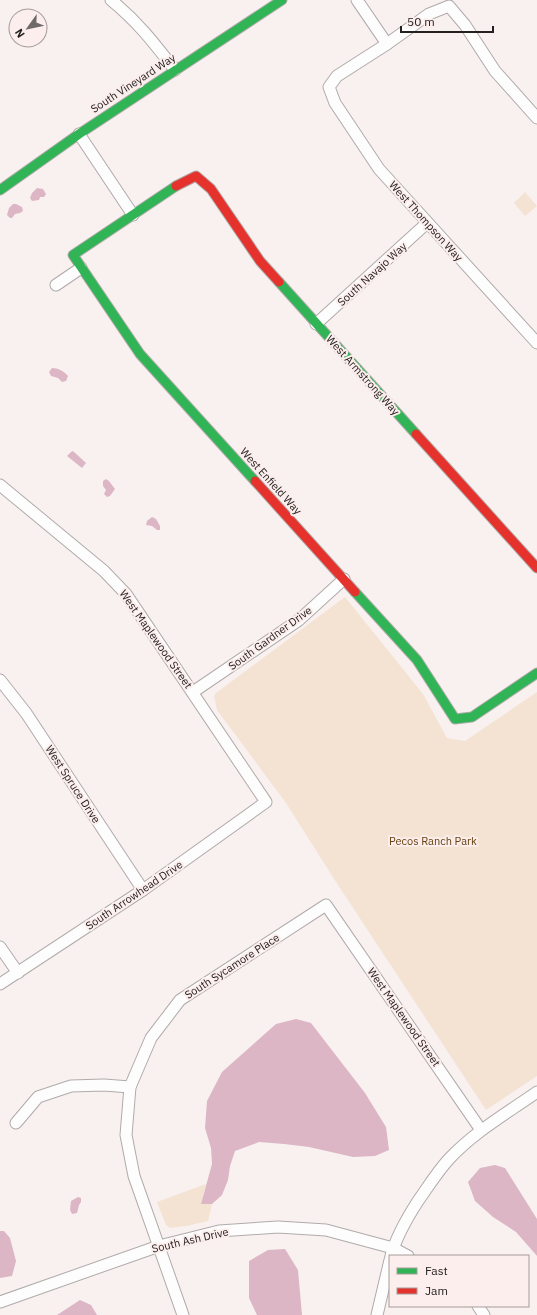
<svg xmlns="http://www.w3.org/2000/svg" width="537" height="1315" font-family="'IBM Plex Sans',sans-serif">
	<rect width="100%" height="100%" fill="#f8f1f0"/>
	<!-- green -->
	<g fill="#f4e3d3">
		<polygon points="525,192 537,206 525,216 514,203"/>
		<polygon points="345,597 423,694 447,738 465,741 537,692 537,1076 486,1110 336,882 286,803 217,710 214,696 216,693"/>
		<polygon points="206,1184 201,1204 212,1204 208,1221 186,1226 170,1228 166,1225 157,1202"/>
	</g>
	<!-- water -->
	<g fill="#ddb6c6">
		<polygon points="37,188 43,189 46,194 44,197 40,197 39,200 32,201 30,198 32,193"/>
		<polygon points="13,204 16,204 22,207 23,211 20,213 15,214 12,218 10,218 7,215 9,208"/>
		<path d="M52,368C58,368 64,371 68,376L66,381L62,382L58,378L51,376L49,372Z"/>
		<polygon points="73,451 85,462 86,463 82,468 67,456 71,452"/>
		<polygon points="106,479 109,481 115,489 110,496 107,497 104,494 106,490 103,486 103,481"/>
		<polygon points="152,517 156,519 160,526 160,530 157,530 152,526 146,525 147,521"/>
		<polygon points="296,1019 311,1023 365,1093 386,1127 389,1150 375,1156 353,1157 309,1147 284,1144 259,1142 235,1151 230,1166 228,1180 222,1195 212,1204 201,1204 212,1164 211,1148 205,1128 207,1101 222,1072 276,1024"/>
		<polygon points="495,1165 505,1168 537,1219 537,1256 516,1232 493,1217 475,1201 468,1182 480,1168"/>
		<polygon points="78,1197 81,1198 81,1202 79,1205 77,1213 72,1214 70,1210 71,1201"/>
		<polygon points="0,1231 4,1231 10,1238 16,1261 12,1276 0,1278"/>
		<polygon points="285,1249 298,1270 302,1315 257,1315 249,1298 249,1261 268,1250"/>
		<polygon points="80,1300 91,1305 97,1315 57,1315"/>
	</g>
	<g fill="none" stroke-linecap="round" stroke-linejoin="round">
		<!-- street casing -->
		<g stroke="#b0abaa" stroke-width="13">
			<g id="street">
				<path d="M111,0C138,22 154,43 175,70"/>
				<polyline points="357,0 387,44"/>
				<polyline points="537,118 495,71 465,25 449,6 429,14 387,44 337,76 329,87 335,103 379,169 537,343"/>
				<polyline points="79,134 133,215"/>
				<polyline points="56,285 81,268"/>
				<polyline points="316,324 427,223"/>
				<polyline points="0,485 104,571 126,594 266,802 143,890 0,984"/>
				<polyline points="0,680 26,713 143,890"/>
				<polyline points="193,692 299,620 344,579"/>
				<polyline points="0,947 18,973"/>
				<polyline points="16,1123 38,1097 71,1086 104,1085 130,1087"/>
				<path d="M391,1256C396,1237 407,1218 418,1201C428,1187 437,1172 449,1159C474,1132 507,1113 537,1092"/>
				<polyline points="0,1302 159,1246 219,1231 278,1227 326,1230 393,1248 408,1256"/>
				<polyline points="478,1306 484,1315"/>
				<polyline points="183,1315 134,1176 126,1135 130,1087 151,1038 180,1000 326,905 481,1130"/>
				<polyline points="377,1315 390,1260"/>
			</g>
		</g>
		<!-- fast casing -->
		<g stroke="#b0abaa" stroke-width="11">
			<g id="fast">
				<polyline points="176,186 73,255 140,354 255,481"/>
				<polyline points="0,190 79,134 282,0"/>
				<polyline points="279,282 416,434"/>
				<polyline points="355,592 417,660 455,719 472,717 537,673"/>
			</g>
		</g>
		<!-- jam casing -->
		<g stroke="#b0abaa" stroke-width="11">
			<g id="jam">
				<polyline points="176,186 196,176 211,189 260,261 279,282"/>
				<polyline points="416,434 537,568"/>
				<polyline points="255,481 355,592"/>
			</g>
		</g>
		<!-- street -->
		<use href="#street" stroke="#fefdfd" stroke-width="11"/>
		<!-- fast -->
		<use href="#fast" stroke="#30b455" stroke-width="9"/>
		<!-- jam -->
		<use href="#jam" stroke="#e5322d" stroke-width="9"/>
	</g>
	<g text-anchor="middle" dominant-baseline="central" stroke-width="4" stroke-linejoin="round" paint-order="stroke">
		<!-- street labels -->
		<g font-size="11" fill="#252020" stroke="#fbeeec">
			<text transform="translate(133 83) rotate(-33)">South Vineyard Way</text>
			<text transform="translate(426 221) rotate(48)">West Thompson Way</text>
			<text transform="translate(372 274) rotate(-42)">South Navajo Way</text>
			<text transform="translate(363 375) rotate(48)">West Armstrong Way</text>
			<text transform="translate(271 481) rotate(48)">West Enfield Way</text>
			<text transform="translate(270 638) rotate(-36)">South Gardner Drive</text>
			<text transform="translate(156 639) rotate(55)">West Maplewood Street</text>
			<text transform="translate(73 784) rotate(57)">West Spruce Drive</text>
			<text transform="translate(134 895) rotate(-34)">South Arrowhead Drive</text>
			<text transform="translate(232 966) rotate(-33)">South Sycamore Place</text>
			<text transform="translate(404 1017) rotate(55)">West Maplewood Street</text>
			<text transform="translate(190 1240) rotate(-13)">South Ash Drive</text>
		</g>
		<!-- park labels -->
		<g font-size="11" fill="#65400e" stroke="#fbeeec">
			<text x="433" y="841">Pecos Ranch Park</text>
		</g>
	</g>
	<!-- legend -->
	<rect x="389" y="1255" width="140" height="52" fill="#fbeeec" stroke="#a59c9a"/>
	<rect x="397" y="1268" width="20" height="6" fill="#30b455" stroke="#a59c9a"/>
	<text x="425" y="1275" font-size="12" fill="#252020">Fast</text>
	<rect x="397" y="1288" width="20" height="6" fill="#e5322d" stroke="#a59c9a"/>
	<text x="425" y="1295" font-size="12" fill="#252020">Jam</text>
	<!-- north arrow -->
	<g transform="translate(28 28) rotate(237)"><circle r="19" fill="#fbeeec" stroke="#a59c9a"/>
	<path d="M0-3L7 15L0 10L-7 15Z" fill="#6f6969"/>
	<text y="-6" font-size="11" font-weight="bold" text-anchor="middle" fill="#252020">N</text>
	</g>
	<!-- scale -->
	<path d="M401 26v6h92v-6" fill="none" stroke="#252020" stroke-width="2"/>
	<text x="407" y="26" font-size="12" fill="#252020" stroke="#fbeeec" stroke-width="3" paint-order="stroke">50 m</text>
</svg>
